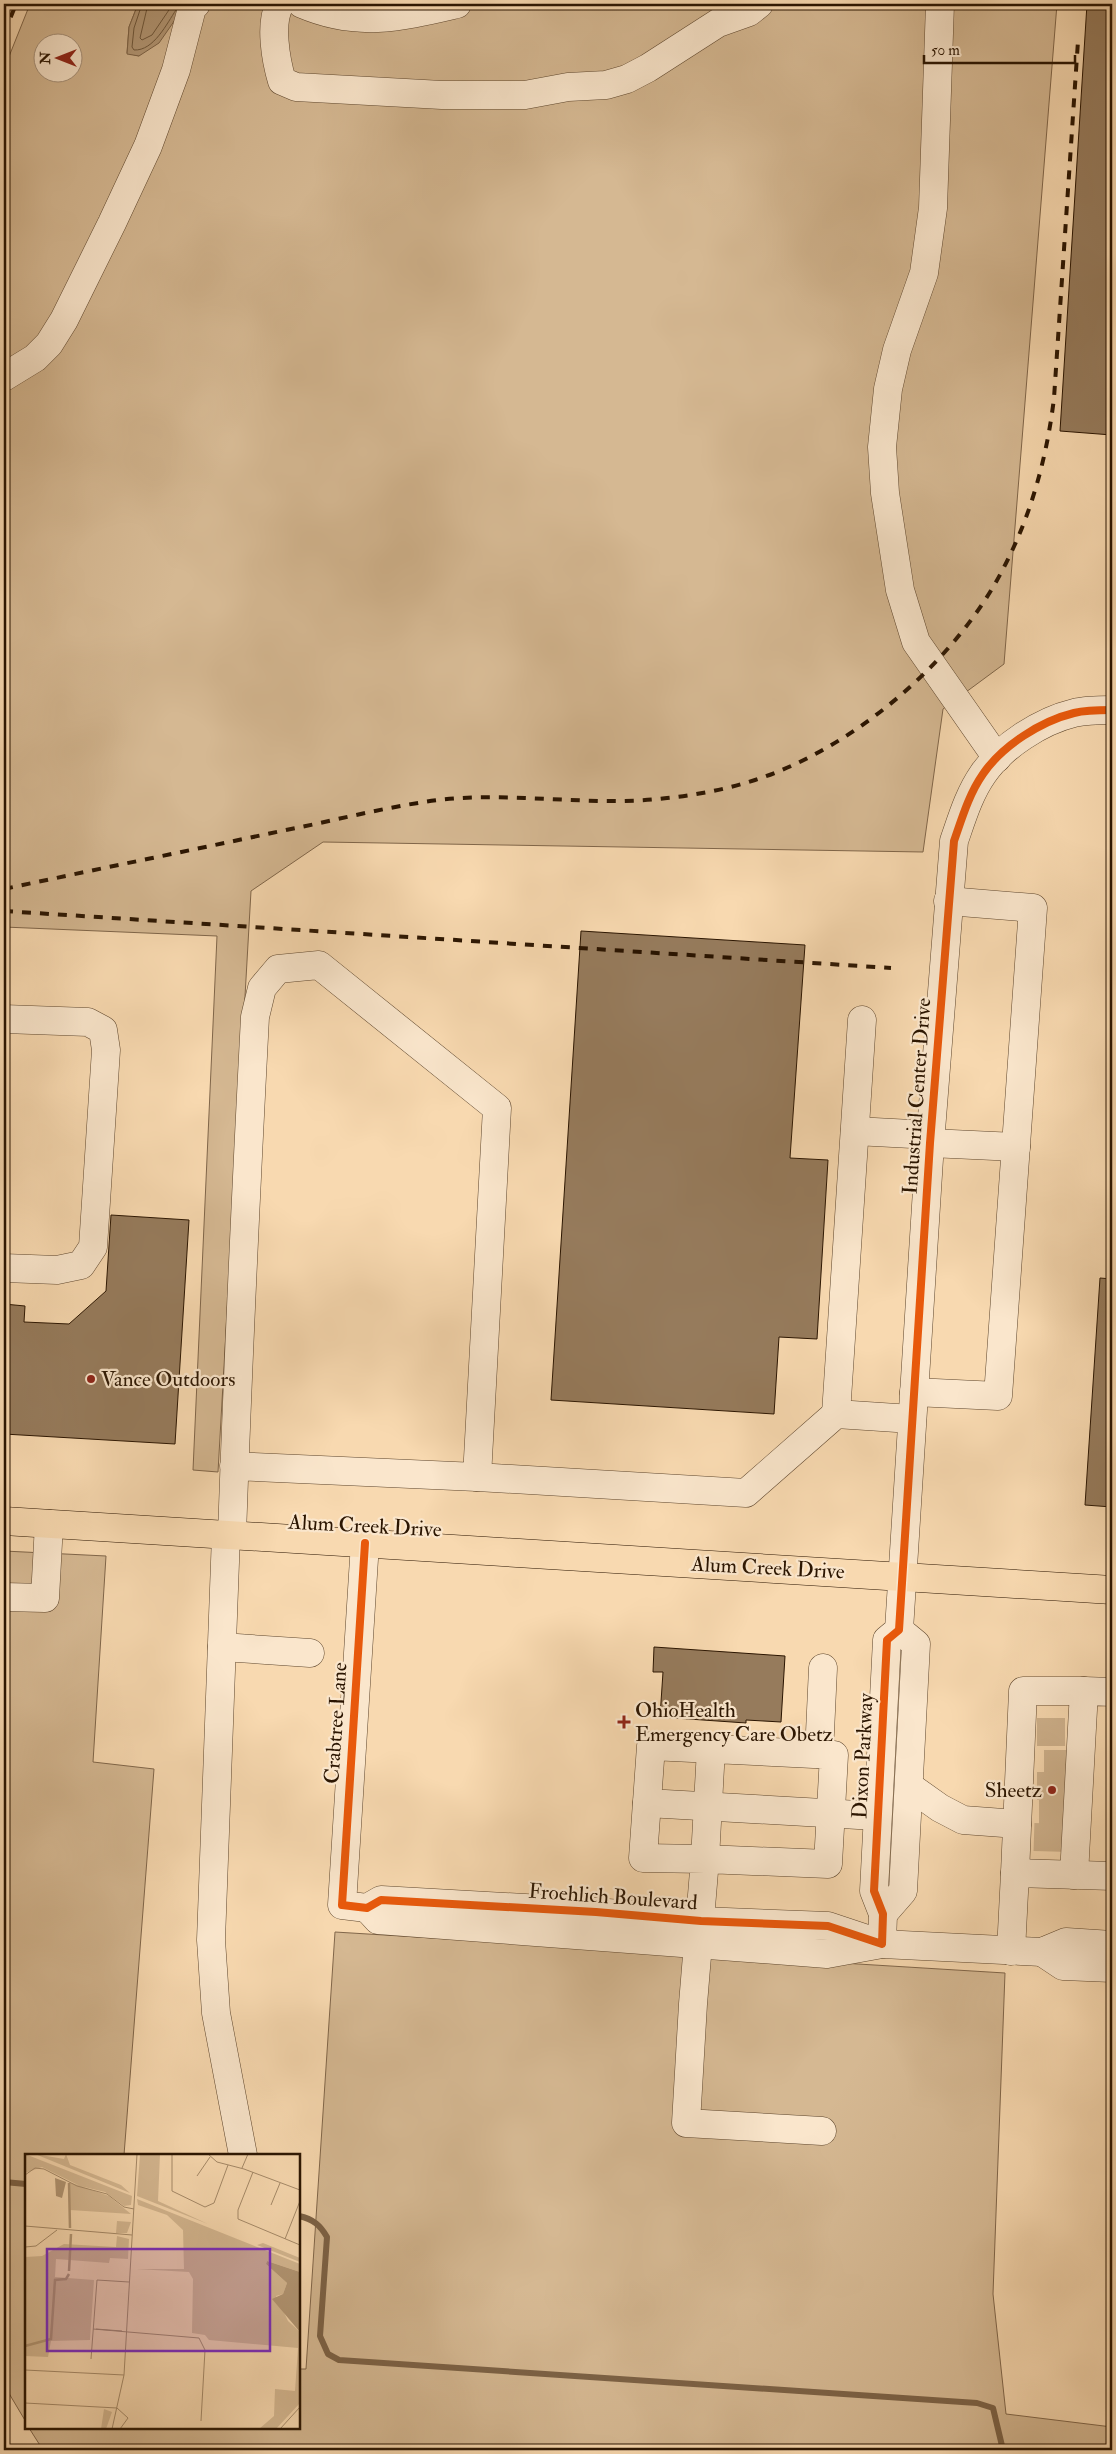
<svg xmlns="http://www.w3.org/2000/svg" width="1116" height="2454" font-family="'IM FELL Double Pica',serif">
	<rect width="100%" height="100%" fill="#f8d9b0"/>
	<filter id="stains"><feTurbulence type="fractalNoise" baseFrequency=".004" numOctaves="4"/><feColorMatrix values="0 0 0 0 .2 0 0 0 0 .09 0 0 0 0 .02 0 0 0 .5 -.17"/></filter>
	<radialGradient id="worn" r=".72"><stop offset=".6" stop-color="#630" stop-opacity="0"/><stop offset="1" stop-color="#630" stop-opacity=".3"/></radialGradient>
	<!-- green -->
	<g fill="#d5b892" stroke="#80664a" fill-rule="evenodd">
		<path d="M30,4H138L129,27L127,53L139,56L186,4H1057L1004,664L943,709L923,852L323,842L251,891L218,1472L193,1470L217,936L4,927V69ZM42,42H72V72H42Z"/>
		<polygon points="4,1551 106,1556 93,1762 154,1769 124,2155 26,2155 26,2422 4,2385"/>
		<polygon points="335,1932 1005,1973 993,2294 1006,2414 1112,2427 1112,2450 43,2450 29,2428 299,2428 299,2369 306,2369"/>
	</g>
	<!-- water -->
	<polygon fill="#b29674" stroke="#7c6246" points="138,4 186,4 159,43 139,56 127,54 129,27"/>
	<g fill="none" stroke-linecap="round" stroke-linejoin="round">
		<!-- shore -->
		<g stroke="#6e563a" stroke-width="1">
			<path d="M142,4L134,28L132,47L134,50C154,51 167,23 176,10"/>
			<polyline points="148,4 140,38 142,40 152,35 173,4"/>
		</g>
		<!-- stream -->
		<g stroke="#7c6246" stroke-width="6">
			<polyline points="4,2182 26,2184"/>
			<path d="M299,2216C313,2219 320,2225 327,2237L320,2336L328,2354L339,2360L977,2403L993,2408L1003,2450"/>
		</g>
	</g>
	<!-- building -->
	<g fill="#967b5c" stroke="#2b1501">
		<polygon points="1087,4 1112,4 1112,435 1060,431"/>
		<polygon points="581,931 805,945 790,1158 828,1160 817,1339 779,1337 774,1414 551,1400"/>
		<polygon points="111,1215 189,1220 175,1444 4,1434 4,1304 25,1306 24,1322 69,1324 106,1291"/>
		<polygon points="1100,1278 1112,1279 1112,1507 1085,1505"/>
		<polygon points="654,1647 785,1656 781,1722 746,1720 746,1723 660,1717 663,1672 653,1672"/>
	</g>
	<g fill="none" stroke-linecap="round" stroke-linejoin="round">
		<!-- minor-tunnel -->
		<g stroke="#cfb28d" stroke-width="28" stroke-dasharray="28 14" stroke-linecap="butt">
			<polyline points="1037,1732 1068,1732"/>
			<polyline points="1044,1764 1067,1764"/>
			<polyline points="1037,1786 1067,1786"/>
			<polyline points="1039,1812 1064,1812"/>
			<polyline points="1034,1837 1066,1838"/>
		</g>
		<!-- minor casing -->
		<g stroke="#5e462d" stroke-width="29">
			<g id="minor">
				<path d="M280,4C269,23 276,61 282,81L296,87L442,95H525L568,87L606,85L627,79L648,68L718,23L749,12L759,4"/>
				<path d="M302,4C358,28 401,17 457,4"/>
				<polyline points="940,4 933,208 924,273 897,350 888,389 882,447 885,493 900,590 916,642 997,758"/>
				<polyline points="4,377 35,358 49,344 64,320 112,223 148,146 176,70 192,8 196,4"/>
				<polyline points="4,1019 88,1022 103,1030 106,1050 93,1247 81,1265 57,1270 4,1268"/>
				<polyline points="855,1131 931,1135"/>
				<polyline points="930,1143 1016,1147"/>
				<polyline points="914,1392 998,1396 1033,908 948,901"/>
				<polyline points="836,1414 862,1020"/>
				<polyline points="477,1477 746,1493 836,1414 912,1419"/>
				<polyline points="226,1535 211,1940 216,2013 243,2155"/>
				<path d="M232,1535C238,1362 246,1190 255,1017L262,988L278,969L319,965L497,1108L477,1477L234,1466"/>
				<polyline points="365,1543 342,1905 367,1908 381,1900 596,1912 701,1921 828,1926 882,1944"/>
				<polyline points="4,1597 45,1598 49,1524"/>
				<polyline points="222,1647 310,1653"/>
				<polyline points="711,1749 705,1859 643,1858 651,1746 834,1755 828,1864 705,1859 693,2004 686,2123 822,2131"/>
				<polyline points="819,1754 823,1668"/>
				<polyline points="909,1786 940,1808 963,1820 1017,1824"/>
				<polyline points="647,1803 876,1816"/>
				<polyline points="1015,1873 1023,1691 1084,1691"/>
				<polyline points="1074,1875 1084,1691 1112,1692"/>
				<polyline points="367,1908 378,1920 827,1954 882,1944 1042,1952 1066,1942 1112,1945"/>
				<polyline points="883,1914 903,1891 916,1644 899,1630"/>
				<path d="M882,1944L883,1914L874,1891L887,1640L899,1630L930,1143L954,841C962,818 969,794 983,774C1002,746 1041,721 1074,713C1086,710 1100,710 1112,710"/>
				<polyline points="1011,1951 1015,1873 1112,1876"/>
				<polyline points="1042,1952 1063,1966 1112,1968"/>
			</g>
		</g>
		<!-- major casing -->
		<g stroke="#2b1501" stroke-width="29">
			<polyline id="major" points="4,1521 1112,1590"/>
		</g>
		<!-- minor -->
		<use href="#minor" stroke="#fae6cc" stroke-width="28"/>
		<!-- major -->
		<use href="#major" stroke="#f8d9b0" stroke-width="28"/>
		<!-- rail -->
		<g stroke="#2b1501" stroke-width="4" stroke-dasharray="9 9" stroke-linecap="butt">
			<polyline points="4,34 16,4"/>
			<path d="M4,889C98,869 192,850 286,830C332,821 378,809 424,802C505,789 587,808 667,798C697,795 727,789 755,780C854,748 956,661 1003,569C1031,516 1047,457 1054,398L1078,41"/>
			<polyline points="4,911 891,968"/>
		</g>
		<!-- cycleway casing -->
		<g stroke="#fae6cc" stroke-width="11">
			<path id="cycleway" d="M365,1543L342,1905L367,1908L381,1900L596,1912L701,1921L828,1926L882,1944L883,1914L874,1891L887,1640L899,1630L930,1143L954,841C962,818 969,794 983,774C1002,746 1041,721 1074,713C1086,710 1100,710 1112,710"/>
		</g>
		<!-- cycleway -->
		<use href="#cycleway" stroke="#e8590c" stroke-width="8"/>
	</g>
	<!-- markers -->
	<g fill="#8f2418" stroke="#fae6cc" stroke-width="2">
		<circle cx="91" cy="1379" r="5"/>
		<path d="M621.5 1714.5h5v5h5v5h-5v5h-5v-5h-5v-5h5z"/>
		<circle cx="1052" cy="1790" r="5"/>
	</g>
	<g text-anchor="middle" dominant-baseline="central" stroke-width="4.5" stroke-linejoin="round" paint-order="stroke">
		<!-- street labels -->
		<g font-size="21" fill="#2b1501" stroke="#fae6cc">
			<text transform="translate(917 1096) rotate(-86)">Industrial Center Drive</text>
			<text transform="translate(365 1526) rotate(3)">Alum Creek Drive</text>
			<text transform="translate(768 1568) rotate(3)">Alum Creek Drive</text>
			<text transform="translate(336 1723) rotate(-86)">Crabtree Lane</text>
			<text transform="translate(863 1756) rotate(-87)">Dixon Parkway</text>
			<text transform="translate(613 1897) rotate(4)">Froehlich Boulevard</text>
		</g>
		<!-- poi labels -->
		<g font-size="21" fill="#2b1501" stroke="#fae6cc" text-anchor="start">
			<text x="101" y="1379">Vance Outdoors</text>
			<text x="635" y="1710">OhioHealth<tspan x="635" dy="24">Emergency Care Obetz</tspan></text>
			<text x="1042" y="1790" text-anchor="end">Sheetz</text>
		</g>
	</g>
	<!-- overview -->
	<g transform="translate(25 2154)">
		<rect width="275" height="275" fill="#f8d9b0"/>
		<path d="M0,0L107,42L106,51L99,52L80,38L55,32L17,13L0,19ZM10,0L39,5L41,0L45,11L96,31L105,39ZM115,0H135L133,47L183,70L112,42ZM44,28L84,42L106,60L45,56ZM112,45L275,110V118L242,107L241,110L262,129L258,140L251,142L263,167L275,178V249L251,275H234L249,262L250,235L270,237L273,194L184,186L180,181L167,179L168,125L164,118L111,115H159L158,76L142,61L113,51ZM92,67L106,68L102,79H91ZM92,82L104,85L103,105L85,104L84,109L31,105L30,123L69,126L65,186L26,187L23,203L0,202V103L17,102L39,90L91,93ZM238,89L275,104V108L232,91ZM79,255L87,258L81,275H76Z" fill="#d5b892"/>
		<path d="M30,24L41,28L37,44L31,42ZM242,107L275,118V178L247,145L258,140L262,129L241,110Z" fill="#b29674"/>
		<path fill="none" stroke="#b29674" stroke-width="2.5" d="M44,29L45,74M44,117L46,80M0,192L26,185L30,126L41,125L44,120"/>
		<path fill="none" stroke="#a68b6a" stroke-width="1" d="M147,0V37L180,53L189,49L203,11M183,0L192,8L219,15L275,36M217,14L223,0M228,18L213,56V65L275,91M0,21L10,14L19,15L52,32L82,40L99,53L109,55M172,22L185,3M246,51L255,29M0,72L107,81M260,85L275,47M0,93L11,92L32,76M68,175L174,184L180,196L176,267M71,175L97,177M66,205L72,126L104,128M0,216L99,221M0,249L92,254L103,264L95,275M87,275L99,221L112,0M255,275L275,253"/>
		<path fill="#7b2cbf" fill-opacity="0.15" stroke="#7b2cbf" stroke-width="2.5" d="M22,95H245V197H22Z"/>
		<rect width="275" height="275" fill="none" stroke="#2b1501" stroke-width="2.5"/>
	</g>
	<!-- margin -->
	<rect width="1116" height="2454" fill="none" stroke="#f8d9b0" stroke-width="20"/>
	<rect x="5" y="5" width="1106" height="2444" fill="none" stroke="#2b1501" stroke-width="2.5"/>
	<rect x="10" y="10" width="1096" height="2434" fill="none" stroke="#2b1501"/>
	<!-- north arrow -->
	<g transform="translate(58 58) rotate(270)"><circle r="24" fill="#fae6cc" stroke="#a7927b"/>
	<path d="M0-4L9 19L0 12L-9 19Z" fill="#8f2418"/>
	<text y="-8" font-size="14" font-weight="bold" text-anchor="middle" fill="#2b1501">N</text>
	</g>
	<!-- scale -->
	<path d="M924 55v8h151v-8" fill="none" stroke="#2b1501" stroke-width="2.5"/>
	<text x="931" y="55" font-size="15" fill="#2b1501" stroke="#fae6cc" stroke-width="4" paint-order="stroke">50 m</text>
	<rect width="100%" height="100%" filter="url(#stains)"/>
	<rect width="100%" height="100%" fill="url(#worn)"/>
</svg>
